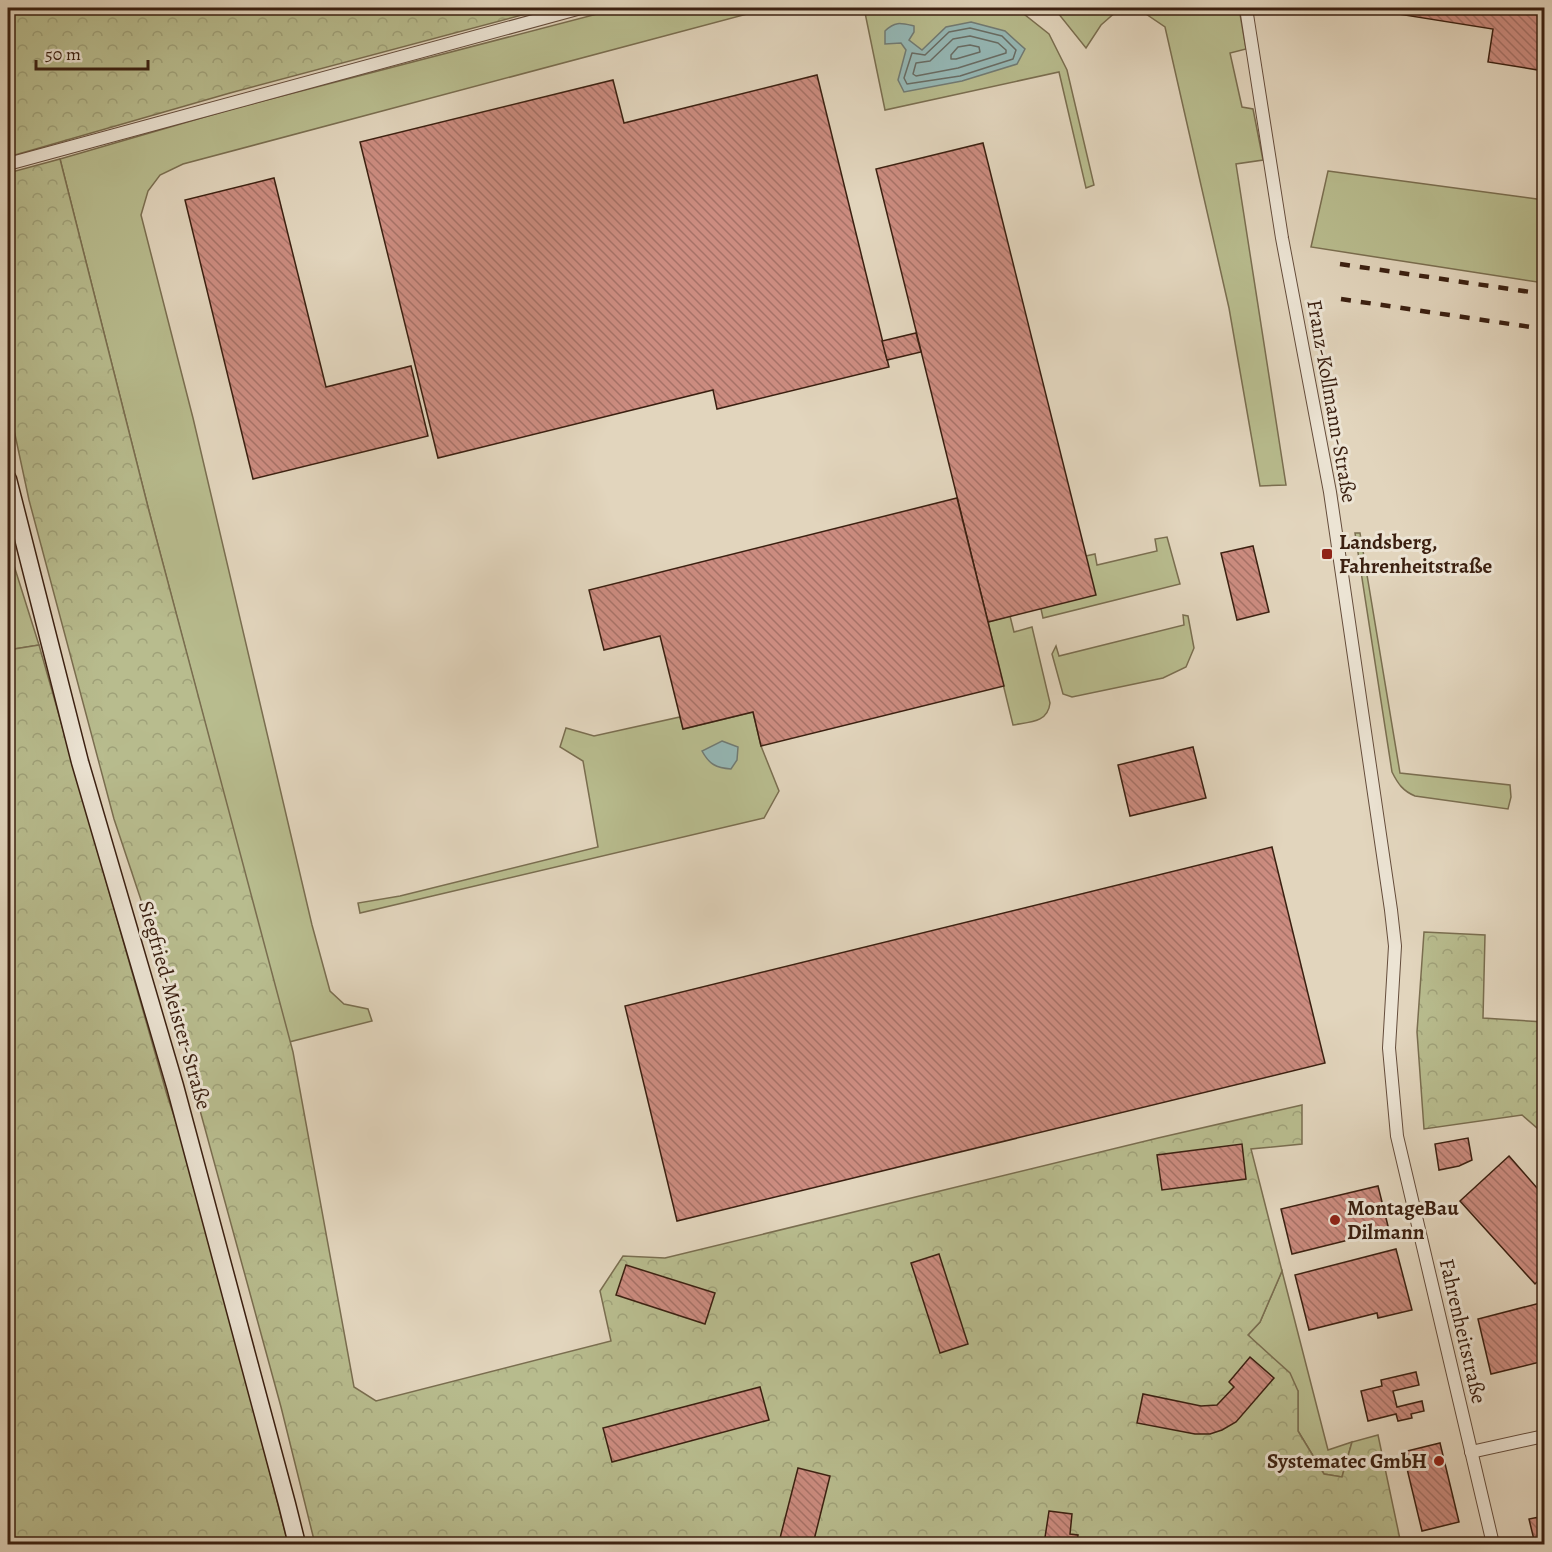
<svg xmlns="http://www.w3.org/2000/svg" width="1552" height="1552" font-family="Alegreya,serif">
	<defs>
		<pattern id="forest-crowns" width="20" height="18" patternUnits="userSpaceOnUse" patternTransform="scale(1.5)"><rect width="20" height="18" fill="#b8bc8e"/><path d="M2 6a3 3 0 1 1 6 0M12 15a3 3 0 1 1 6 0" fill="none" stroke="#9fa179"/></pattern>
		<pattern id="building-back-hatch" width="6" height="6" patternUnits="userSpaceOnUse" patternTransform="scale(1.5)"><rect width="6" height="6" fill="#cc8c80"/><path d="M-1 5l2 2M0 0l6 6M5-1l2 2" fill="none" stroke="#a77267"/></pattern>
	</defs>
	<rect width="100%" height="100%" fill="#e2d5bd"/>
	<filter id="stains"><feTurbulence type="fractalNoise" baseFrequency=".00333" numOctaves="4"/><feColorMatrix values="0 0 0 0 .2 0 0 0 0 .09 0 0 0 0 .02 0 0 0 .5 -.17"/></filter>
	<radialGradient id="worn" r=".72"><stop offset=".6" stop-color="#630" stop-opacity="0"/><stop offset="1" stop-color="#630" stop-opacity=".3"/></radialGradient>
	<!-- grass -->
	<g fill="#b8bc8e" stroke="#7a6e50" stroke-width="1.5">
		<polygon points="620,8 770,8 183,164 160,175 148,191 141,215 193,418 312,925 330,991 344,1004 368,1009 372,1021 289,1042 149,511 60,159 232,109"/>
		<polygon points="864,8 992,8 1020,11 1049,34 1067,70 1094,185 1086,188 1059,72 885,110"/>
		<polygon points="1048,8 1239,8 1246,49 1230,53 1242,107 1253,109 1263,160 1236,164 1286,485 1260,486 1229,308 1165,27 1137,8 1117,11 1101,25 1086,48 1058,13"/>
		<polygon points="1328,171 1544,200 1544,283 1311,247"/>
		<path d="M1355,533H1360L1400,773L1510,785L1511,797L1508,809L1415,796C1403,791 1398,784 1392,772Z"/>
		<polygon points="1167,537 1180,584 1043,618 1041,609 1086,556 1095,554 1097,565 1157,551 1155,539"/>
		<polygon points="8,556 11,556 39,645 8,650"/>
		<polygon points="1183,615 1188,616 1194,648 1186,667 1163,678 1072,697 1063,694 1052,654 1056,646 1059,656 1184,625"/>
		<path d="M1010,616L1014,632L1032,627L1050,703C1048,723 1029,722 1013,725L988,622Z"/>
		<polygon points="753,712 761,746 779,791 764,818 360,913 358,903 400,896 598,847 583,761 560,747 566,728 594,736 680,717 683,729"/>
		<polygon points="1282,1271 1328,1450 1352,1442 1342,1477 1324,1474 1298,1431 1298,1391 1248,1335 1260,1322"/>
	</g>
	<!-- forest -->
	<g fill="url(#forest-crowns)" stroke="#7a6e50" stroke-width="1.5">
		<polygon points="8,8 548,8 230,93 8,157"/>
		<polygon points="60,159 149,511 293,1052 354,1387 376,1401 611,1341 600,1291 623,1256 665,1258 1158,1138 1302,1105 1302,1144 1251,1149 1282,1271 1260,1322 1248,1335 1290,1373 1298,1391 1298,1431 1324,1474 1342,1477 1352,1442 1378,1435 1401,1544 315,1544 281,1407 192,1081 172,993 114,819 29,500 8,402 8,173"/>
		<polygon points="39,645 167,1095 197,1185 288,1544 8,1544 8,650"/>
		<polygon points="1424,932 1485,935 1483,1018 1544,1022 1544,1134 1522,1115 1424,1129 1417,1032"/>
	</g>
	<!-- water -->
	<g fill="#95b8b6" stroke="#717b74" stroke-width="1.5">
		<path d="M971,22L1005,31L1025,49L1017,64L962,81L904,92L898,80L906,50L901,43L885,44V31C895,21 901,23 914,26V32L909,40L922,50L946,27Z"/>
		<path d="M722,741L738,747L737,760L731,769C716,768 709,764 702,751Z"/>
	</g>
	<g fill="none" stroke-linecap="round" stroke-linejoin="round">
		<!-- shore -->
		<g stroke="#686c64" stroke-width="1.5">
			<polygon points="970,28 1002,36 1016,50 1013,59 960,76 907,84 904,78 912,53 925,55 949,32"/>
			<polygon points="970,36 998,43 1006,50 1006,53 958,68 916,76 913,74 916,63 930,61 953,39"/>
			<polygon points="970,45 979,47 980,52 956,59 951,59 951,55 958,47"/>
		</g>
	</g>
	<!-- building -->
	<g fill="url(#building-back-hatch)" stroke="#3b2011" stroke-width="1.5">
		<polygon points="1399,8 1544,8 1544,71 1488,62 1493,29 1398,14"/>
		<polygon points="817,75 889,367 717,409 713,390 438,458 360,142 613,80 624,123"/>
		<polygon points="983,143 1096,595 988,622 876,169"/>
		<polygon points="274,178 326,387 411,366 428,436 253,479 185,200"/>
		<polygon points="916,333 921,352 887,360 882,341"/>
		<polygon points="957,498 1004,686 761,746 753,712 683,729 660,636 604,650 589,590"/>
		<polygon points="1253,546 1269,612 1237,620 1221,553"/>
		<polygon points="1193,747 1206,798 1130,816 1118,765"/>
		<polygon points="1272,847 1325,1063 677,1221 625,1006"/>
		<polygon points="1468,1138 1472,1160 1459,1166 1439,1170 1435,1144"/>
		<polygon points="1242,1144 1246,1179 1162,1190 1157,1155"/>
		<polygon points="1509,1156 1544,1196 1544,1275 1535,1284 1460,1201"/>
		<polygon points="1378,1186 1389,1230 1292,1254 1281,1209"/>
		<polygon points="1396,1249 1412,1310 1378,1318 1377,1313 1309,1330 1295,1275"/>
		<polygon points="939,1254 968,1344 940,1353 911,1263"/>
		<polygon points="626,1265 715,1293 705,1324 616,1295"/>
		<polygon points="1544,1302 1544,1361 1491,1374 1478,1319"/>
		<polygon points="1250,1357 1274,1378 1236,1422 1222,1430 1210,1434 1195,1434 1137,1423 1143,1394 1201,1406 1217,1405 1234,1387 1229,1382"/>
		<polygon points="1416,1372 1419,1385 1393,1391 1397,1407 1422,1401 1424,1411 1411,1414 1412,1418 1398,1421 1396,1414 1368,1421 1361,1391 1382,1386 1381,1380"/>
		<polygon points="760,1387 769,1420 612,1462 603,1428"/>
		<polygon points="1440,1443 1459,1522 1422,1531 1403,1452"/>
		<polygon points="798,1468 830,1476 813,1544 787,1544 779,1542"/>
		<polygon points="1049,1511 1072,1514 1070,1534 1078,1535 1077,1544 1044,1544"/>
		<polygon points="1544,1516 1544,1544 1535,1544 1529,1519"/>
	</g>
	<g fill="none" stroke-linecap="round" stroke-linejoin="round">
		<!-- street casing -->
		<g stroke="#654d3c" stroke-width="14">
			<g id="street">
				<polyline points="1246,8 1282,238 1330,492 1391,910 1395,946 1389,1048 1397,1136 1493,1544"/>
				<polyline points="8,164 581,8"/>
				<polyline points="1471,1452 1544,1436"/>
			</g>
		</g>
		<!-- secondary casing -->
		<g stroke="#3b2011" stroke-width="19">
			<polyline id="secondary" points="8,479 80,762 175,1086 287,1504 297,1544"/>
		</g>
		<!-- street -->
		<use href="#street" stroke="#ece4d4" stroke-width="12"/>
		<!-- secondary -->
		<use href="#secondary" stroke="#ece4d4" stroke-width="16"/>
		<!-- rail -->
		<g stroke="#3b2011" stroke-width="4.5" stroke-dasharray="10 10" stroke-linecap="butt">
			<polyline points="1340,264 1544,294"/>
			<polyline points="1341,299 1544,329"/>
		</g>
	</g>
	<!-- markers -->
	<g fill="#8f2418" stroke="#ece4d4" stroke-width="2">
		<rect x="1321" y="548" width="12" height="12" rx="3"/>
		<circle cx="1335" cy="1220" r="6"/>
		<circle cx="1439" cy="1461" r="6"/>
	</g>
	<g text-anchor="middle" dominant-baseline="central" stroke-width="6" stroke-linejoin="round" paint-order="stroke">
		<!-- street labels -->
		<g font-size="21" fill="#3b2011" stroke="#ece4d4">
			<text transform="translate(1332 401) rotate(80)">Franz-Kollmann-Straße</text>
			<text transform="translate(175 1005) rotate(74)">Siegfried-Meister-Straße</text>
			<text transform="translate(1463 1331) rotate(77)">Fahrenheitstraße</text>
		</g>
		<!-- poi labels -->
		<g font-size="21" font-weight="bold" fill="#3b2011" stroke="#ece4d4" text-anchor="start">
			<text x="1339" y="542">Landsberg,<tspan x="1339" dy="24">Fahrenheitstraße</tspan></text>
			<text x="1347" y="1208">MontageBau<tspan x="1347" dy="24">Dilmann</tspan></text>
			<text x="1427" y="1461" text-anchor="end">Systematec GmbH</text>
		</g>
	</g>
	<!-- margin -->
	<rect width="1552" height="1552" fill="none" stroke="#e2d5bd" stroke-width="30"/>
	<rect x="9" y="9" width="1534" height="1534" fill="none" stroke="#3b2011" stroke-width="3"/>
	<rect x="15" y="15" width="1522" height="1522" fill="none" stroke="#3b2011" stroke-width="1.5"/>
	<!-- scale -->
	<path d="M36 60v9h112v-9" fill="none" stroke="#3b2011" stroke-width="3"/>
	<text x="45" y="60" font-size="18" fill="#3b2011" stroke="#ece4d4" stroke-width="4.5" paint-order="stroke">50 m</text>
	<rect width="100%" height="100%" filter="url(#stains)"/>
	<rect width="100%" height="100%" fill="url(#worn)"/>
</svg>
